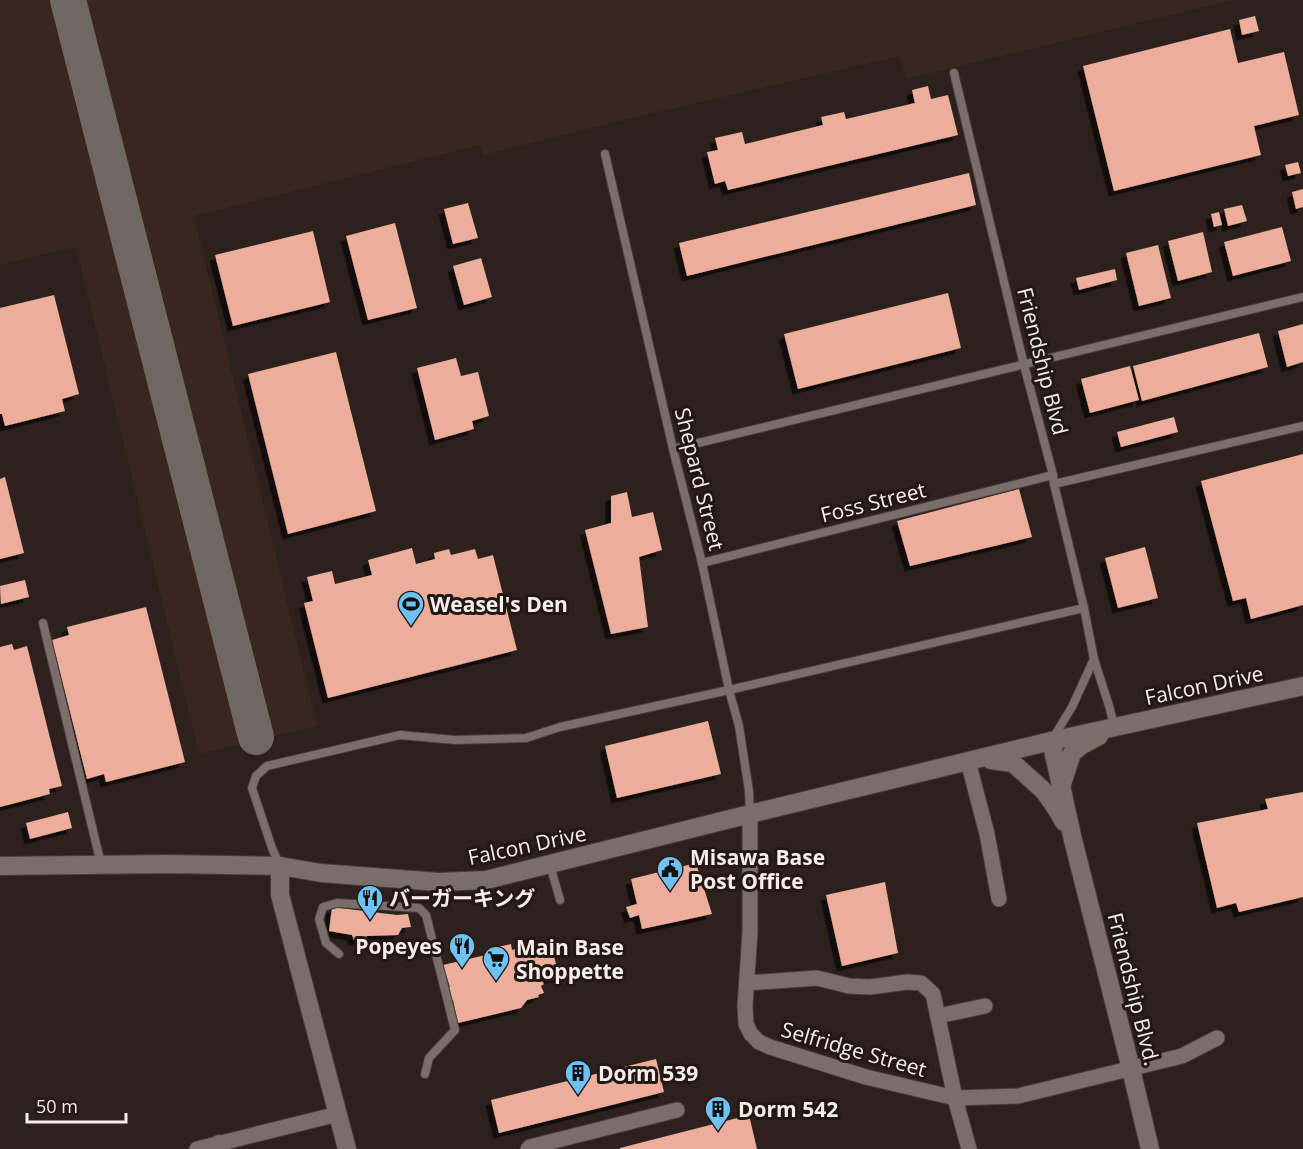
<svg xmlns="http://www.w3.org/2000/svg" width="1303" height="1149" font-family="'Open Sans','Noto Sans JP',sans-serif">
	<defs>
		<filter id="shadow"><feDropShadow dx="-5.5" dy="5.5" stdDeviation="0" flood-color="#0009"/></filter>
	</defs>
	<rect width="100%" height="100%" fill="#2c211d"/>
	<!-- built -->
	<polygon fill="#382620" points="0,0 1234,0 906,79 900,56 641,116 483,155 479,145 194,216 317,726 199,754 76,247 0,265"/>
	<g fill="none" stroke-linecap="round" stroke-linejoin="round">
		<!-- taxiway -->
		<polyline stroke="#706662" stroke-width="36" points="68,0 256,737"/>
	</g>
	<!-- building -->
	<g fill="#ecad9a" filter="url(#shadow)">
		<polygon points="1255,16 1259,31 1242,35 1239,20"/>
		<polygon points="1230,29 1238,63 1284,52 1299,115 1254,126 1261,155 1114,191 1083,66"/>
		<polygon points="928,86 931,99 948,95 958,135 728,190 725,181 715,184 707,152 718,150 715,138 742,132 745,144 823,125 821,117 844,112 846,119 915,103 912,90"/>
		<polygon points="1298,162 1301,173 1288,176 1285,165"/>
		<polygon points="969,173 976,205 687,276 679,243"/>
		<polygon points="1303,189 1303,207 1296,209 1292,192"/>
		<polygon points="468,203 478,238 453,244 444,209"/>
		<polygon points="1242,205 1247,221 1228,226 1224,209"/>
		<polygon points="1219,212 1222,225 1214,227 1211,214"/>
		<polygon points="395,223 417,308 368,320 346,236"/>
		<polygon points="1282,227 1291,261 1233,276 1224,242"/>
		<polygon points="313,231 330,302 233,326 215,255"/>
		<polygon points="1203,232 1212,272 1178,281 1168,241"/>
		<polygon points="1158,245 1171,298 1139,306 1126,253"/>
		<polygon points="481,258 492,297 464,305 453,266"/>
		<polygon points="1115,269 1117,280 1079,290 1076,278"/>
		<polygon points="948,293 961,348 798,389 784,334"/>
		<polygon points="54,295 79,394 62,399 65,411 5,426 2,414 0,414 0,308"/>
		<polygon points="1303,324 1303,362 1287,367 1278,331"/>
		<polygon points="1259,333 1268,367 1142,401 1133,366"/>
		<polygon points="336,352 376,511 288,534 248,374"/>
		<polygon points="456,358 461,376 478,372 489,416 472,421 474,429 435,440 417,368"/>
		<polygon points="1130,366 1139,400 1090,413 1081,379"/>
		<polygon points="1174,417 1178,432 1121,447 1117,432"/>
		<polygon points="1303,454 1303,605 1251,619 1246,598 1233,601 1201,481"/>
		<polygon points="5,477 24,553 0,559 0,479"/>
		<polygon points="1019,489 1032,537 910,566 897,521"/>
		<polygon points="627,492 632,517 653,512 662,550 639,557 648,627 611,634 585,530 611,523 611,496"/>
		<polygon points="1145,547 1158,598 1118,608 1105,558"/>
		<polygon points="412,548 416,564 435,559 434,553 449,549 451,555 475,549 478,559 493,555 517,650 328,698 304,603 313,601 307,577 332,571 335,584 372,575 368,560"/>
		<polygon points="25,580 29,597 1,604 0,586"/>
		<polygon points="146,607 185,762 106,782 104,774 87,779 52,640 69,635 67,627"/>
		<polygon points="12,644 14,650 27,646 62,786 49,789 50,794 0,807 0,647"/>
		<polygon points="708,721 721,774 617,798 605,746"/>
		<polygon points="1303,792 1303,897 1239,912 1236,903 1217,908 1197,823 1268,809 1265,799"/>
		<polygon points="68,812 72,828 30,839 26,823"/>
		<polygon points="696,863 712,914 642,929 639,915 630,918 626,907 637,904 631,879"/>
		<polygon points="885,882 898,953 842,966 826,895"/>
		<polygon points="332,907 397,915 408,914 411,927 402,928 398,935 367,936 363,939 354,940 352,935 329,931"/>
		<polygon points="550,940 559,976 541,980 544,984 541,986 544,993 538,995 539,997 527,1000 521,1008 458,1023 453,1000 449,1000 446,989 450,987 443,965 490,954 489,949 511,944 512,950"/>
		<polygon points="656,1059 664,1092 499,1133 491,1100"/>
		<polygon points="749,1115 757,1149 620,1149 620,1148"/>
	</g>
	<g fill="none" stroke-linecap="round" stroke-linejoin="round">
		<!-- lane casing -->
		<g stroke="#463c39" stroke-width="10">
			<g id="lane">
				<polyline points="954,73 1024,365 1053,475 1054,484 1084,608 1094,659 1110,709 1114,726"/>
				<polyline points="605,154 673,449 702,563 729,690 739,726 749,791 750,814"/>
				<polyline points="673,449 1303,297"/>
				<polyline points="1054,484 1303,426"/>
				<polyline points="702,563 1053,475"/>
				<polyline points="43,623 101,864"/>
				<polyline points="1053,738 1072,707 1094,659"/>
				<polyline points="550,865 560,900"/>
				<polyline points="280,866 272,848 252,788 256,776 267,766 400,735 455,740 526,738 560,727 729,690 1084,608"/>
				<polyline points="339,954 326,943 319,919 323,907 337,903 419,908 426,915 455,1030 429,1058 425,1074"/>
			</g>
		</g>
		<!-- street casing -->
		<g stroke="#463c39" stroke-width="17">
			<g id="street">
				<polyline points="968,761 987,834 999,899"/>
				<polyline points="750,814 750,932 745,1006 746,1024 751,1034 759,1042 770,1047 866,1077 955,1098 1018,1096 1182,1056 1217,1038"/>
				<polyline points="747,983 817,978 849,986 870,987 907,982 921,983 933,994 955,1098 969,1149"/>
				<polyline points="938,1016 985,1006"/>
				<polyline points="197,1149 338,1114"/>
				<polyline points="528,1149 530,1147 677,1110"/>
			</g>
		</g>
		<!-- secondary casing -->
		<g stroke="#463c39" stroke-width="20">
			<g id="secondary">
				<polyline points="1051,741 1073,840 1131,1069 1150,1149"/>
				<polyline points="991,760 1013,763 1044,791 1056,808 1064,822"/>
				<polyline points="1062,784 1072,753 1082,745 1099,736"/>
				<polyline points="0,866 167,864 280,866 321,873 439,882 486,880 750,814 1051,741 1303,686"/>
				<polyline points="280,866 280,895 347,1149"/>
				<polyline points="219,1144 220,1149"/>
			</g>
		</g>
		<!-- lane -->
		<use href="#lane" stroke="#7b6d69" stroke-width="8"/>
		<!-- street -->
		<use href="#street" stroke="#7b6d69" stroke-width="15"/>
		<!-- secondary -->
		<use href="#secondary" stroke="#7b6d69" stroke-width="18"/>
	</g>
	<!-- icons -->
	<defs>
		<g id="stadium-pin" transform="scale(1.35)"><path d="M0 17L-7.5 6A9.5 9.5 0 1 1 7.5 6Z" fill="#6dc2f3" stroke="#231814"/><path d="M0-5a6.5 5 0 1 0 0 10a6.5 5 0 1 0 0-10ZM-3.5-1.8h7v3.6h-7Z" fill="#111"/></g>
		<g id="civic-pin" transform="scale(1.35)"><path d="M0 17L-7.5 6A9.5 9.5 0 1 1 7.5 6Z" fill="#6dc2f3" stroke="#231814"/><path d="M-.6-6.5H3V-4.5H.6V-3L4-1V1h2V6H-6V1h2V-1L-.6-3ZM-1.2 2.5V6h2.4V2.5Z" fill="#111"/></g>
		<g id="restaurant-pin" transform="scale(1.35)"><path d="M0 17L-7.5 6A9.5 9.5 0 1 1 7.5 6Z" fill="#6dc2f3" stroke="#231814"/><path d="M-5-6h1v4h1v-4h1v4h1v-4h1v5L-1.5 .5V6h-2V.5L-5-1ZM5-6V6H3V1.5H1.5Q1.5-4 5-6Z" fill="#111"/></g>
		<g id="supermarket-pin" transform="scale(1.35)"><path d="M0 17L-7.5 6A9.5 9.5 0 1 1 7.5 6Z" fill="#6dc2f3" stroke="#231814"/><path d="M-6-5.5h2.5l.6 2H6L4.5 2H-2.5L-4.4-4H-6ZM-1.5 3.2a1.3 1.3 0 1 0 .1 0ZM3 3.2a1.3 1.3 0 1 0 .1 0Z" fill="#111"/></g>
		<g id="building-pin" transform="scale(1.35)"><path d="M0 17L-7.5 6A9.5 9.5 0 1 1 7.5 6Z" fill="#6dc2f3" stroke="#231814"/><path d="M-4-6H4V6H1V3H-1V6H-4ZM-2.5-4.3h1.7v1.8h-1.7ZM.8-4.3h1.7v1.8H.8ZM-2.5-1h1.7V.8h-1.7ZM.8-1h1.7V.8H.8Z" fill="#111"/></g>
	</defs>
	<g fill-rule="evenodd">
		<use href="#stadium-pin" x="411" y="604"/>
		<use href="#civic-pin" x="670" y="869"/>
		<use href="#restaurant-pin" x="370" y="898"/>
		<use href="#restaurant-pin" x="462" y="946"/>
		<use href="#supermarket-pin" x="496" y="959"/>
		<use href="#building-pin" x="578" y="1073"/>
		<use href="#building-pin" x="718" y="1109"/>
	</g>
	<g text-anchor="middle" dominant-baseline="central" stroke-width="6" stroke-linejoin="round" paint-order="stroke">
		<!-- street labels -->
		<g font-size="21" fill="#f6eeeb" stroke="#231814">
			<text transform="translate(1043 361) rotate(76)">Friendship Blvd</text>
			<text transform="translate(700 479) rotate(76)">Shepard Street</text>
			<text transform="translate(873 502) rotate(-14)">Foss Street</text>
			<text transform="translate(1204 685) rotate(-12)">Falcon Drive</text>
			<text transform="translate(527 845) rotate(-12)">Falcon Drive</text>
			<text transform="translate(1134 989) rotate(76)">Friendship Blvd.</text>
			<text transform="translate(854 1049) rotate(16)">Selfridge Street</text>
		</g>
		<!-- poi labels -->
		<g font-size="21" font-weight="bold" fill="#f6eeeb" stroke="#231814" text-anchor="start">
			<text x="430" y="604">Weasel's Den</text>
			<text x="690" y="857">Misawa Base<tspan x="690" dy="24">Post Office</tspan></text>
			<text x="389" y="898">バーガーキング</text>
			<text x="442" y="946" text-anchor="end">Popeyes</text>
			<text x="516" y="947">Main Base<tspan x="516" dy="24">Shoppette</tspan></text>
			<text x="598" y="1073">Dorm 539</text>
			<text x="738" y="1109">Dorm 542</text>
		</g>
	</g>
	<!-- scale -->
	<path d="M27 1113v9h99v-9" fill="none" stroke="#f6eeeb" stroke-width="3"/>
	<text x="36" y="1113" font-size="18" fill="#f6eeeb" stroke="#231814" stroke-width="4.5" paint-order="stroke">50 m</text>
</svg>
